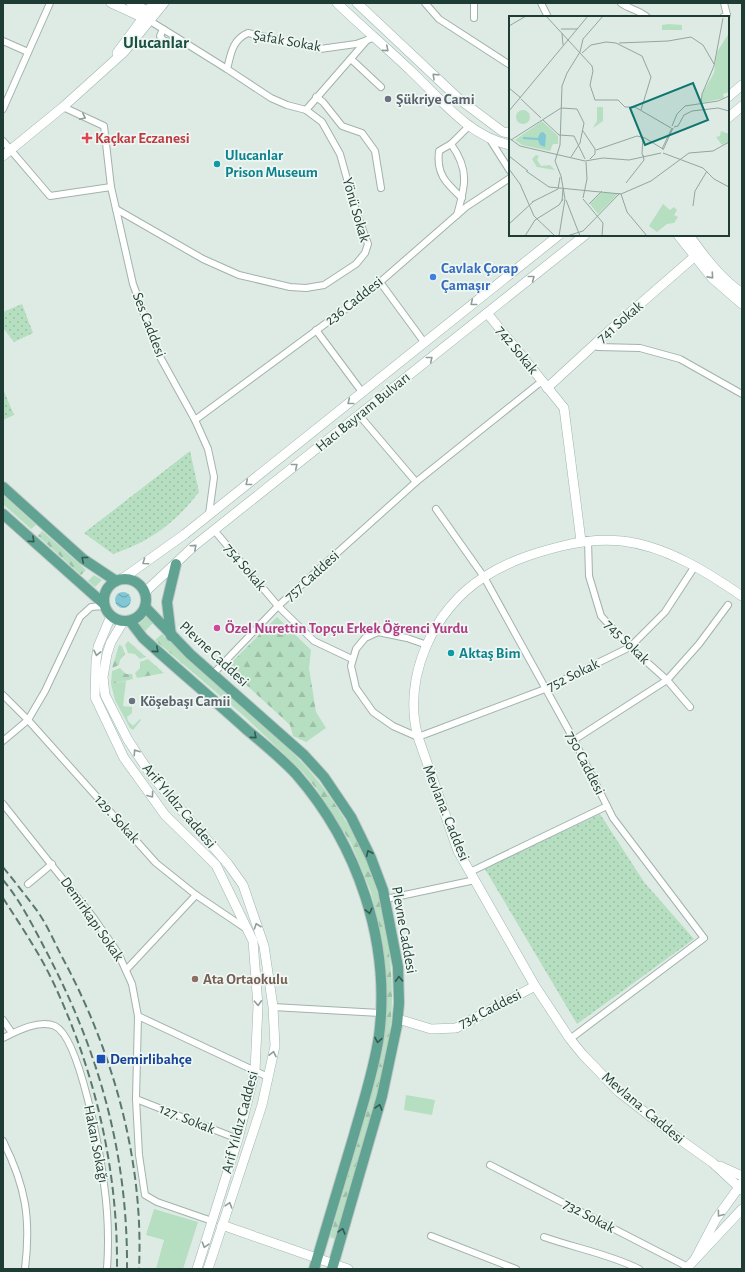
<svg xmlns="http://www.w3.org/2000/svg" width="745" height="1272" font-family="'Alegreya Sans',sans-serif">
	<defs>
		<pattern id="forest-firs" width="22" height="20" patternUnits="userSpaceOnUse"><rect width="22" height="20" fill="#b6dec0"/><path d="M5 1l3.5 6h-7zM16 11l3.5 6h-7z" fill="#9cbfa6"/></pattern>
		<pattern id="park-dots" width="8" height="8" patternUnits="userSpaceOnUse"><rect width="8" height="8" fill="#b6dec0"/><path d="M2 2h.1M6 6h.1" fill="none" stroke="#9cbfa6" stroke-width="1.8" stroke-linecap="round"/></pattern>
		<pattern id="water-waves" width="16" height="10" patternUnits="userSpaceOnUse"><rect width="16" height="10" fill="#82c7d4"/><path d="M0 5q4-4 8 0t8 0" fill="none" stroke="#6aa3ad"/></pattern>
	</defs>
	<rect width="100%" height="100%" fill="#deebe5"/>
	<!-- green -->
	<g fill="#b6dec0">
		<polygon points="3,495 36,525 31,529 3,504"/>
		<polygon points="94,575 102,580 95,587 88,581"/>
		<polygon points="147,616 153,623 145,631 138,625"/>
		<polygon points="126,681 123,706 132,707 132,713 127,717 128,721 133,726 140,719 141,720 133,730 130,728 115,700 111,684"/>
		<polygon points="406,1095 435,1100 432,1115 404,1110"/>
		<polygon points="154,1209 198,1222 183,1269 156,1269 164,1240 146,1235"/>
	</g>
	<!-- forest -->
	<g fill="url(#forest-firs)">
		<polygon points="42,531 86,570 81,575 38,536"/>
		<polygon points="277,617 311,650 309,668 316,712 326,728 306,742 293,736 290,725 230,670 231,663"/>
		<path d="M162,634C191,661 220,688 250,714C269,732 291,749 308,769C329,793 348,822 362,851C386,900 398,982 389,1036C378,1105 354,1172 335,1239L330,1237L369,1102L385,1029L386,972L381,937L371,892L351,843L316,788L302,771L245,717L155,640Z"/>
		<polygon points="128,641 146,657 140,659 135,654 128,653 125,645"/>
		<polygon points="119,645 122,646 125,654 120,660 119,665 112,668"/>
		<polygon points="148,659 164,673 137,678 135,673 140,668 140,662"/>
		<polygon points="120,668 126,674 132,674 133,679 111,684 112,671"/>
	</g>
	<!-- park -->
	<g fill="url(#park-dots)">
		<polygon points="22,304 33,333 14,342 3,328 3,312"/>
		<polygon points="3,389 14,415 3,420"/>
		<path d="M190,451L199,492C175,523 151,541 113,554L84,533Z"/>
		<polygon points="600,814 644,882 694,939 577,1024 485,869"/>
	</g>
	<!-- water -->
	<circle fill="url(#water-waves)" cx="123" cy="600" r="8"/>
	<g fill="none" stroke-linecap="round" stroke-linejoin="round">
		<!-- street casing -->
		<g stroke="#a1b3ac" stroke-width="8">
			<g id="street">
				<polyline points="425,3 439,19 510,65"/>
				<polyline points="474,3 474,18"/>
				<polyline points="541,3 548,17"/>
				<path d="M621,3C629,9 639,10 647,17"/>
				<polyline points="723,17 727,15 724,3"/>
				<polyline points="150,21 163,29 160,36 163,40 170,43 177,39"/>
				<path d="M163,29L227,69C231,54 232,40 248,33L320,49L356,44L373,38"/>
				<polyline points="3,41 28,52"/>
				<polyline points="351,59 381,87"/>
				<polyline points="316,97 323,102 342,126 362,133 375,151 381,188"/>
				<polyline points="63,107 104,126 111,187 133,284 159,355 195,420 208,449 214,477 209,514"/>
				<polyline points="3,109 50,3"/>
				<polyline points="306,110 367,40"/>
				<polyline points="489,138 510,171"/>
				<polyline points="3,141 50,196 111,187"/>
				<path d="M451,144L439,151C436,174 446,183 462,198"/>
				<polyline points="116,209 203,259 239,275 290,287 306,288 324,285 356,264 365,253 368,244 356,211 340,154 322,122 306,110 287,105 271,98 227,69"/>
				<path d="M457,215C465,187 470,170 451,144L470,125"/>
				<polyline points="380,282 424,342"/>
				<polyline points="316,330 362,392"/>
				<polyline points="598,347 640,348 680,359 742,394"/>
				<polyline points="359,415 416,482"/>
				<polyline points="195,420 371,290 466,207 510,178"/>
				<polyline points="436,509 484,577 574,740 613,818 704,938 570,1039"/>
				<polyline points="214,530 278,606 314,641 352,659"/>
				<polyline points="588,540 589,576 601,616 630,647 667,680 690,707"/>
				<polyline points="427,645 407,638 378,632 365,638 356,649 351,666 356,688 373,712 393,726 418,737 545,689 630,647 665,612 695,566"/>
				<polyline points="213,674 278,606 416,482 542,381"/>
				<polyline points="3,695 28,720 156,863 196,895 245,928"/>
				<polyline points="574,740 667,680 699,644 728,605"/>
				<polyline points="3,741 28,720 45,691 80,617 91,607 105,606"/>
				<polyline points="3,804 93,917 118,953 132,984 138,1016 136,1099 139,1155 145,1195 157,1202 212,1221"/>
				<polyline points="470,872 607,806"/>
				<polyline points="28,884 52,864"/>
				<polyline points="386,899 475,880"/>
				<polyline points="126,970 196,895"/>
				<polyline points="273,1007 380,1013"/>
				<polyline points="138,1016 268,1077"/>
				<polyline points="3,1020 12,1033"/>
				<path d="M3,1038C17,1031 40,1019 55,1026C80,1038 101,1156 104,1184C108,1212 109,1241 107,1269"/>
				<polyline points="136,1099 238,1139"/>
				<path d="M3,1141C26,1187 31,1219 25,1269"/>
				<polyline points="490,1165 688,1267"/>
				<polyline points="431,1236 516,1269"/>
				<path d="M544,1237C575,1248 609,1254 639,1269"/>
			</g>
		</g>
		<!-- secondary casing -->
		<g stroke="#9db7ae" stroke-width="10">
			<g id="secondary">
				<polyline points="111,3 148,20"/>
				<polyline points="131,3 152,13"/>
				<path d="M337,3C361,26 387,48 411,71C441,99 468,136 510,145"/>
				<polyline points="357,3 459,99 503,132 510,133"/>
				<polyline points="117,53 154,3"/>
				<polyline points="728,97 742,85"/>
				<polyline points="728,118 742,106"/>
				<polyline points="3,156 63,107 124,52 164,3"/>
				<polyline points="678,235 712,278 742,304"/>
				<path d="M689,235C704,256 720,278 742,293"/>
				<polyline points="487,313 564,408 581,541"/>
				<polyline points="547,388 609,331 694,257"/>
				<polyline points="122,579 185,534 559,235"/>
				<polyline points="145,592 194,546 585,235"/>
				<path d="M742,596C707,572 666,546 622,541C601,539 582,541 562,546C534,553 509,561 484,577C433,609 402,678 418,737L458,851L535,986L570,1039L583,1055L619,1092L682,1141L713,1163L742,1190"/>
				<polyline points="111,616 98,647 96,661 95,697 124,758 165,815 216,865 253,941 258,1006 255,1071 238,1139 197,1269"/>
				<polyline points="123,622 111,642 107,654 103,677 105,695 128,740 151,775 228,864 243,885 264,946 273,1007 275,1046 262,1105 208,1269"/>
				<polyline points="398,1019 431,1029 456,1028 535,986"/>
				<polyline points="720,1166 742,1176"/>
				<polyline points="222,1225 348,1269"/>
				<polyline points="695,1259 716,1219 742,1183"/>
				<polyline points="686,1269 742,1209"/>
			</g>
		</g>
		<!-- primary casing -->
		<g stroke="#c0c8c6" stroke-width="12">
			<g id="primary">
				<polyline points="3,487 83,559 116,581"/>
				<polyline points="3,514 104,604"/>
				<circle cx="125" cy="600" r="21"/>
				<polyline points="145,607 190,654 304,755 324,777 351,817 371,858 383,890 398,967 399,1003 397,1025 382,1096 332,1269"/>
				<path d="M130,621L143,638C177,669 213,699 247,730C264,744 281,758 296,774C358,845 391,942 379,1036C374,1070 363,1103 354,1135C341,1180 327,1224 314,1269"/>
				<polyline points="171,636 167,602 176,564"/>
			</g>
		</g>
		<!-- street -->
		<use href="#street" stroke="#fff" stroke-width="6"/>
		<!-- secondary -->
		<use href="#secondary" stroke="#fff" stroke-width="9"/>
		<!-- primary -->
		<use href="#primary" stroke="#60a392" stroke-width="10"/>
		<!-- rail -->
		<g stroke="#59786f" stroke-width="2" stroke-dasharray="8 4" stroke-linecap="butt">
			<path d="M3,867C15,882 27,897 38,912C47,925 54,941 61,955C113,1051 144,1160 139,1269"/>
			<path d="M3,880C20,900 33,926 45,949C99,1051 128,1154 127,1269"/>
			<path d="M3,898C21,926 40,954 54,984C96,1074 118,1171 117,1269"/>
		</g>
	</g>
	<!-- one-way arrows -->
	<defs><path id="oneway-chevron" d="M-2-3.5L2.5 0L-2 3.5" fill="none" stroke-width="1.6" stroke-linecap="round" stroke-linejoin="round"/></defs>
	<g stroke="#8f9e9a">
		<use href="#oneway-chevron" transform="translate(386 49) rotate(41)"/>
		<use href="#oneway-chevron" transform="translate(435 76) rotate(-136)"/>
		<use href="#oneway-chevron" transform="translate(83 117) rotate(25)"/>
		<use href="#oneway-chevron" transform="translate(711 276) rotate(48)"/>
		<use href="#oneway-chevron" transform="translate(532 278) rotate(-38)"/>
		<use href="#oneway-chevron" transform="translate(473 303) rotate(141)"/>
		<use href="#oneway-chevron" transform="translate(430 359) rotate(-39)"/>
		<use href="#oneway-chevron" transform="translate(350 402) rotate(141)"/>
		<use href="#oneway-chevron" transform="translate(295 466) rotate(-39)"/>
		<use href="#oneway-chevron" transform="translate(248 483) rotate(141)"/>
		<use href="#oneway-chevron" transform="translate(194 547) rotate(-42)"/>
		<use href="#oneway-chevron" transform="translate(145 562) rotate(145)"/>
		<use href="#oneway-chevron" transform="translate(97 653) rotate(102)"/>
		<use href="#oneway-chevron" transform="translate(136 752) rotate(-124)"/>
		<use href="#oneway-chevron" transform="translate(151 795) rotate(54)"/>
		<use href="#oneway-chevron" transform="translate(257 926) rotate(-109)"/>
		<use href="#oneway-chevron" transform="translate(258 1003) rotate(87)"/>
		<use href="#oneway-chevron" transform="translate(273 1054) rotate(-78)"/>
		<use href="#oneway-chevron" transform="translate(229 1205) rotate(-73)"/>
		<use href="#oneway-chevron" transform="translate(720 1214) rotate(126)"/>
		<use href="#oneway-chevron" transform="translate(205 1245) rotate(107)"/>
	</g>
	<g stroke="#325b50">
		<use href="#oneway-chevron" transform="translate(32 540) rotate(42)"/>
		<use href="#oneway-chevron" transform="translate(84 559) rotate(-141)"/>
		<use href="#oneway-chevron" transform="translate(156 650) rotate(41)"/>
		<use href="#oneway-chevron" transform="translate(254 736) rotate(41)"/>
		<use href="#oneway-chevron" transform="translate(369 853) rotate(-115)"/>
		<use href="#oneway-chevron" transform="translate(369 911) rotate(76)"/>
		<use href="#oneway-chevron" transform="translate(399 979) rotate(-92)"/>
		<use href="#oneway-chevron" transform="translate(378 1040) rotate(99)"/>
		<use href="#oneway-chevron" transform="translate(379 1107) rotate(-74)"/>
		<use href="#oneway-chevron" transform="translate(342 1231) rotate(-74)"/>
	</g>
	<!-- markers -->
	<g fill="#6b7280" stroke="#eff7f3" stroke-width="1.5">
		<circle cx="388" cy="99" r="4"/>
		<circle cx="132" cy="701" r="4"/>
	</g>
	<path fill="#e0444e" stroke="#eff7f3" stroke-width="1.5" d="M85 132h4v4h4v4h-4v4h-4v-4h-4v-4h4z"/>
	<g fill="#0f9aa8" stroke="#eff7f3" stroke-width="1.5">
		<circle cx="217" cy="164" r="4"/>
		<circle cx="451" cy="653" r="4"/>
	</g>
	<circle fill="#3f7fe0" stroke="#eff7f3" stroke-width="1.5" cx="433" cy="277" r="4"/>
	<circle fill="#d1479c" stroke="#eff7f3" stroke-width="1.5" cx="217" cy="628" r="4"/>
	<circle fill="#8d6e63" stroke="#eff7f3" stroke-width="1.5" cx="195" cy="979" r="4"/>
	<rect fill="#1a4fb4" stroke="#eff7f3" stroke-width="1.5" x="96" y="1054" width="10" height="10" rx="2"/>
	<g text-anchor="middle" dominant-baseline="central" stroke-width="3.5" stroke-linejoin="round" paint-order="stroke">
		<!-- street labels -->
		<g font-size="15" fill="#1f3c34" stroke="#eff7f3">
			<text transform="translate(287 41) rotate(10)">Şafak Sokak</text>
			<text transform="translate(356 210) rotate(74)">Yönü Sokak</text>
			<text transform="translate(354 301) rotate(-38)">236 Caddesi</text>
			<text transform="translate(620 322) rotate(-41)">741 Sokak</text>
			<text transform="translate(149 325) rotate(69)">Ses Caddesi</text>
			<text transform="translate(517 350) rotate(51)">742 Sokak</text>
			<text transform="translate(363 412) rotate(-39)">Hacı Bayram Bulvarı</text>
			<text transform="translate(245 567) rotate(50)">754 Sokak</text>
			<text transform="translate(312 576) rotate(-42)">757 Caddesi</text>
			<text transform="translate(627 642) rotate(44)">745 Sokak</text>
			<text transform="translate(214 654) rotate(43)">Plevne Caddesi</text>
			<text transform="translate(573 675) rotate(-26)">752 Sokak</text>
			<text transform="translate(585 763) rotate(63)">750 Caddesi</text>
			<text transform="translate(179 806) rotate(50)">Arif Yıldız Caddesi</text>
			<text transform="translate(446 813) rotate(68)">Mevlana. Caddesi</text>
			<text transform="translate(117 819) rotate(48)">129. Sokak</text>
			<text transform="translate(92 919) rotate(55)">Demirkapı Sokak</text>
			<text transform="translate(404 930) rotate(80)">Plevne Caddesi</text>
			<text transform="translate(490 1009) rotate(-27)">734 Caddesi</text>
			<text transform="translate(643 1108) rotate(40)">Mevlana. Caddesi</text>
			<text transform="translate(187 1119) rotate(22)">127. Sokak</text>
			<text transform="translate(240 1122) rotate(-75)">Arif Yıldız Caddesi</text>
			<text transform="translate(96 1144) rotate(79)">Hakan Sokağı</text>
			<text transform="translate(589 1216) rotate(28)">732 Sokak</text>
		</g>
		<!-- worship labels -->
		<g font-size="15" font-weight="bold" fill="#5b616d" stroke="#eff7f3" text-anchor="start">
			<text x="396" y="99">Şükriye Cami</text>
			<text x="140" y="701">Köşebaşı Camii</text>
		</g>
		<!-- health labels -->
		<g font-size="15" font-weight="bold" fill="#be3a42" stroke="#eff7f3" text-anchor="start">
			<text x="95" y="138">Kaçkar Eczanesi</text>
		</g>
		<!-- culture labels -->
		<g font-size="15" font-weight="bold" fill="#0d838f" stroke="#eff7f3" text-anchor="start">
			<text x="225" y="155">Ulucanlar<tspan x="225" dy="17">Prison Museum</tspan></text>
			<text x="459" y="653">Aktaş Bim</text>
		</g>
		<!-- shop labels -->
		<g font-size="15" font-weight="bold" fill="#366cbe" stroke="#eff7f3" text-anchor="start">
			<text x="441" y="268">Cavlak Çorap<tspan x="441" dy="17">Çamaşır</tspan></text>
		</g>
		<!-- hotel labels -->
		<g font-size="15" font-weight="bold" fill="#b23c85" stroke="#eff7f3" text-anchor="start">
			<text x="225" y="628">Özel Nurettin Topçu Erkek Öğrenci Yurdu</text>
		</g>
		<!-- education labels -->
		<g font-size="15" font-weight="bold" fill="#785e54" stroke="#eff7f3" text-anchor="start">
			<text x="203" y="979">Ata Ortaokulu</text>
		</g>
		<!-- transit labels -->
		<g font-size="15" font-weight="bold" fill="#164399" stroke="#eff7f3" text-anchor="start">
			<text x="110" y="1059">Demirlibahçe</text>
		</g>
		<!-- quarter labels -->
		<g font-size="17" font-weight="bold" fill="#1a4f42" stroke="#eff7f3">
			<text x="156" y="42">Ulucanlar</text>
		</g>
	</g>
	<!-- overview -->
	<g transform="translate(509 16)">
		<rect width="220" height="220" fill="#deebe5"/>
		<path d="M7 101a7 7 0 1 1 14 0a7 7 0 1 1-14 0ZM27,139L30,140L28,144L32,150L41,149L46,154L28,151L23,143Z" fill="#b6dec0"/>
		<path d="M92,177H110L89,198L81,188Z" fill="#b6dec0"/>
		<path d="M220,17V76L214,78L215,82L193,87V78L205,57L208,36Z" fill="#b6dec0"/>
		<path d="M160,8L173,9V14H153V9ZM88,91H94V105L84,112L88,105ZM33,105L49,120V128H44L41,135L13,129L6,124ZM212,115L220,118V125L213,129L207,121L211,120ZM154,188L161,194L165,191L168,194L165,199L169,201L165,207L158,208L148,216L140,210Z" fill="#b6dec0"/>
		<path d="M34,116L37,119L36,131L31,129L29,124L14,123V121L29,122L31,117Z" fill="#82c7d4"/>
		<path fill="none" stroke="#92a59e" stroke-width="1" d="M37,0L83,50L84,55L81,69L86,84H109L116,91H126L162,112M0,10L17,0M52,13H68M53,17L54,29M110,27L159,25L182,21L194,29L205,48M73,37L82,29L97,26L107,27L133,40L142,61L132,94M0,72L12,82M12,83L32,102M192,88L193,78L205,50L214,2M0,95L79,0M34,104L50,119L65,120L76,143M163,110L168,98L176,90L209,85L220,80M165,111L169,110L175,99L183,95L209,92L220,95M74,115L86,133V138L81,143M134,121L133,138L135,141M0,122L11,130L76,145L94,142L120,144L152,137M2,124L52,92L68,93M153,133L163,112M87,134L128,120L136,122L154,133M154,134L164,112M154,137L194,152L205,163L220,171M0,140L19,155M62,141L71,127L75,107L68,93M0,153L11,168L25,200L46,220M17,155L40,171L112,178M117,167L135,144L134,139M112,178L142,165L180,137L204,135L220,126M112,178L118,196L138,220M74,182L78,163L77,146M74,183L94,207L93,220M57,184L71,220M53,185L54,173M23,186L49,173L51,161M80,188L93,175M184,190L186,175L198,155M0,208L25,185M16,220L26,204L50,189L54,183M50,220L56,183L52,160L46,145L51,129L53,70L58,57L71,36L74,23L94,0M58,220L74,215L111,177"/>
		<path fill="#0f766e" fill-opacity="0.15" stroke="#0f766e" stroke-width="2" d="M184,67L199,104L136,129L121,92Z"/>
		<rect width="220" height="220" fill="none" stroke="#1f3c34" stroke-width="2"/>
	</g>
	<!-- border -->
	<rect width="745" height="1272" fill="none" stroke="#1f3c34" stroke-width="8"/>
</svg>
